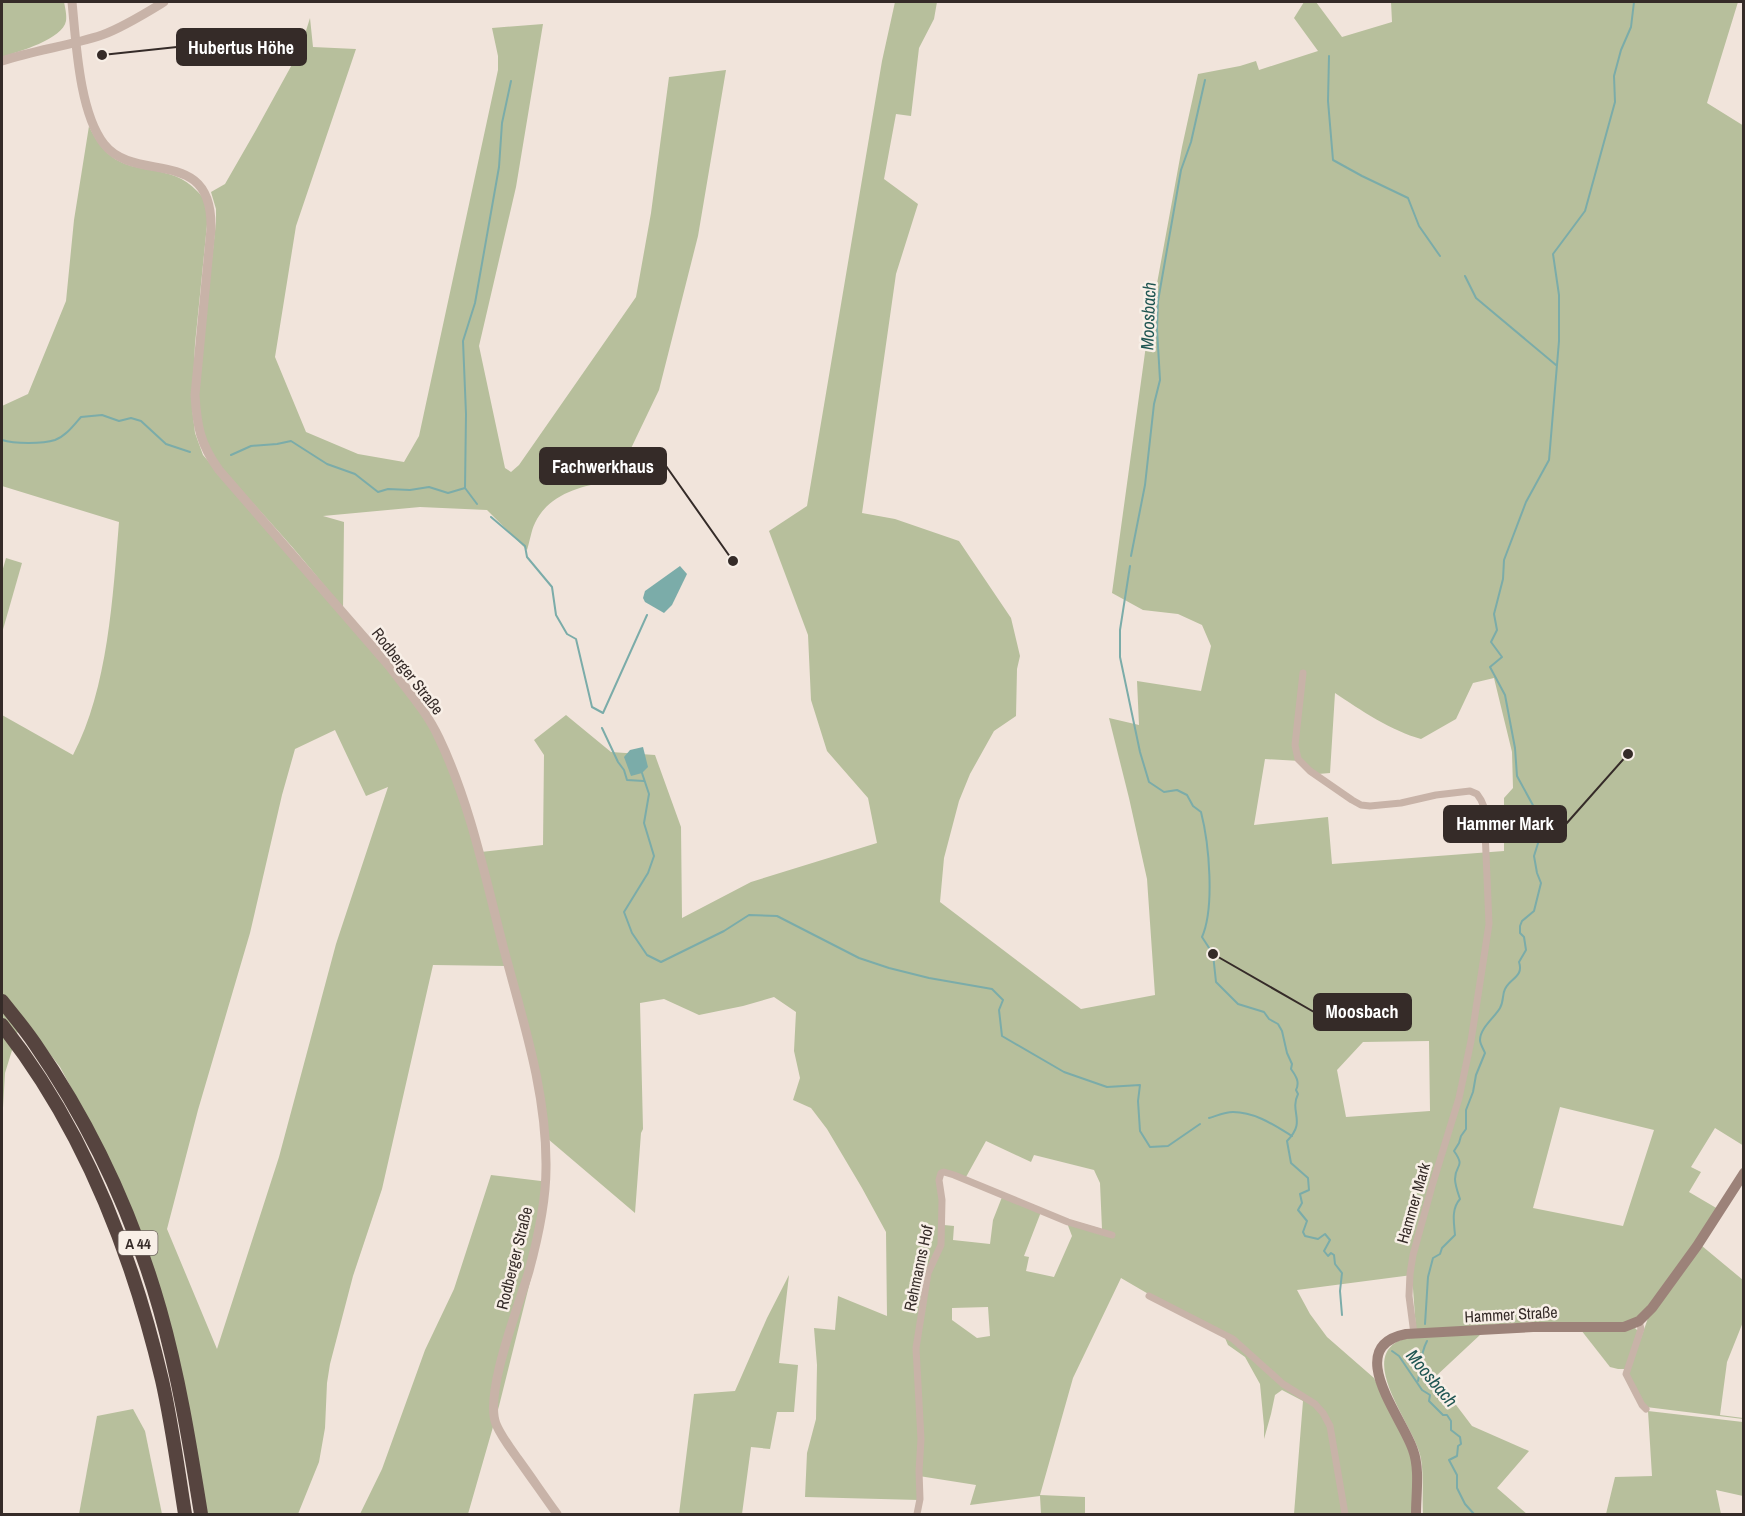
<svg xmlns="http://www.w3.org/2000/svg" width="1745" height="1516" font-family="'Archivo Narrow',sans-serif">
	<rect width="100%" height="100%" fill="#f1e4db"/>
	<!-- green -->
	<g fill="#b7bf9c" fill-rule="evenodd">
		<path d="M2,2H64C65,7 67,15 66,21C63,39 18,52 2,57Z"/>
		<path d="M895,2H937L934,19L919,48L911,116L896,114L884,179L918,204L896,274L862,513L895,519L959,541L1011,618L1020,656L1017,669L1016,716L994,731L970,774L959,801L944,858L940,902L1081,1009L1155,995L1147,879L1129,798L1109,718L1139,725L1137,681L1201,691L1211,646L1202,625L1178,614L1143,610L1112,593L1147,338L1182,147L1198,74L1240,66L1256,61L1259,70L1318,51L1294,18L1304,2H1316L1342,37L1392,22L1391,2H1738L1707,103L1744,126V1146L1715,1128L1691,1167L1701,1172L1689,1192L1718,1209L1743,1166V1178L1702,1246L1743,1280V1322L1727,1362L1720,1415L1743,1418V1419L1646,1407L1628,1375L1648,1318L1617,1324L1533,1322L1416,1330L1412,1275L1297,1290L1310,1314L1327,1337L1374,1378L1413,1458V1514H1294L1303,1401L1282,1390L1275,1395L1271,1414L1264,1439V1426L1260,1384L1245,1357L1228,1345L1222,1331L1181,1313L1121,1278L1073,1378L1040,1495L1085,1497V1514H1041L1040,1496L970,1505L976,1485L919,1476V1500L805,1497L807,1453L816,1419L817,1365L814,1328L835,1330L838,1296L887,1316L886,1232L862,1188L827,1129L811,1108L793,1100L800,1078L794,1051L796,1012L774,997L743,1006L699,1015L664,999L640,1003L643,1129L641,1133L635,1213L548,1139L481,852L543,845L544,755L534,740L566,715L611,752L655,755L681,827L682,918L751,882L877,843L868,798L827,751L811,700L808,635L769,531L807,506L882,61ZM1494,678L1512,752L1513,788L1504,798V851L1332,864L1328,817L1254,825L1265,759L1300,761L1318,774L1330,773L1335,693C1360,710 1392,731 1421,739L1456,719L1473,683ZM1429,1041L1430,1111L1346,1117L1337,1070L1363,1042ZM1560,1107L1654,1130L1623,1226L1533,1208ZM986,1141L1031,1162L1034,1155L1094,1170L1100,1183L1102,1229L1067,1219L966,1177ZM943,1175H948L1002,1197L993,1220L990,1244L953,1240L954,1226L944,1225L941,1180ZM1041,1212L1067,1223L1072,1236L1054,1277L1026,1271L1029,1257L1024,1256ZM988,1307L990,1336L977,1338L952,1320V1308Z"/>
		<path d="M310,18L313,47L356,49L296,226L275,357L306,432L358,454L404,462L419,436L498,70V56L492,28L543,24L516,187L479,346L505,468L511,472L519,465L636,297L651,213L669,77L726,70L698,236L659,390L624,463L607,482C580,486 548,495 535,523C531,531 530,541 527,550L487,510L420,507L323,516L344,522L343,610C318,576 290,544 261,512C241,489 213,465 204,435C198,417 199,395 199,376L216,222V209L211,192L225,184L256,130L300,50Z"/>
		<path d="M89,126C94,137 102,149 111,156C136,176 171,163 197,191C201,195 206,201 207,207C209,212 207,220 207,225L195,344L192,407L195,433L203,455L418,705L454,774L507,966L433,965L382,1189L353,1276L330,1364L327,1383L325,1428L319,1462L298,1514H207L156,1275L122,1186L93,1128L60,1067L22,1018L5,1073L2,1125V715L73,755C108,689 113,595 119,522L2,486V406L28,394L66,301L74,220ZM335,730L366,796L388,787L336,944L279,1157L217,1349L167,1229L198,1110L250,933L282,795L295,749Z"/>
		<polygon points="6,558 22,563 2,633 2,572"/>
		<polygon points="491,1175 549,1182 534,1266 499,1406 468,1514 360,1514 382,1469 425,1350 454,1289"/>
		<polygon points="789,1275 779,1363 798,1365 794,1412 777,1412 770,1449 751,1447 742,1514 679,1514 694,1394 735,1391 767,1318"/>
		<polygon points="1635,1328 1638,1331 1625,1369 1618,1369 1610,1367 1581,1330"/>
		<path d="M1481,1334L1435,1377L1472,1426L1529,1451L1497,1488L1527,1514H1423C1422,1497 1424,1477 1421,1459C1417,1430 1361,1366 1395,1343C1409,1333 1462,1335 1481,1334Z"/>
		<polygon points="133,1409 145,1431 162,1514 79,1514 97,1416"/>
		<polygon points="1648,1411 1743,1422 1743,1496 1716,1490 1721,1514 1606,1514 1615,1477 1652,1476"/>
	</g>
	<!-- water -->
	<g fill="#7baca9">
		<polygon points="680,566 687,574 672,605 664,613 645,602 643,598 645,591"/>
		<polygon points="643,747 648,767 642,773 631,776 624,757 630,750"/>
	</g>
	<g fill="none" stroke-linecap="round" stroke-linejoin="round">
		<!-- stream -->
		<g stroke="#7baca9" stroke-width="2">
			<polyline points="1329,56 1328,101 1333,160 1362,176 1408,198 1419,226 1440,256"/>
			<polyline points="1465,276 1476,298 1556,365"/>
			<path d="M2,440C14,444 43,444 55,440C66,436 74,425 81,417L102,415L119,421L131,418L141,421L166,444L190,452"/>
			<polyline points="231,455 251,446 277,444 291,441 327,464 355,474 378,492 388,489 410,490 429,487 448,493 465,488"/>
			<polyline points="477,504 465,488 466,414 463,341 475,303 499,167 502,123 511,81"/>
			<polyline points="491,517 525,546 527,557 552,587 556,615 567,634 576,639 592,707 603,713 647,615"/>
			<polyline points="1131,556 1145,485 1154,404 1160,380 1157,329 1158,301 1181,170 1191,142 1205,80"/>
			<path d="M1130,566L1120,630V657L1140,752L1149,782L1164,792L1177,790L1187,795L1193,806L1201,812C1209,843 1215,907 1202,937L1213,954L1216,982L1238,1004L1264,1012L1269,1019L1278,1024L1282,1031L1287,1053L1292,1064L1291,1069C1296,1076 1300,1082 1296,1090L1298,1094C1289,1113 1307,1121 1287,1141L1291,1163L1308,1178L1309,1190L1300,1194L1302,1203L1298,1210L1307,1221L1303,1232L1305,1236L1318,1239L1325,1234L1330,1240L1324,1251L1328,1256L1331,1253L1334,1255L1335,1264L1342,1273L1340,1291L1342,1315"/>
			<polyline points="602,728 618,762 624,770 627,780 644,781"/>
			<polyline points="642,773 649,794 644,823 654,856 648,873 624,912 632,933 647,955 661,962 724,931 749,915 777,916 859,958 889,968 929,978 992,989 1003,1000 999,1010 1002,1036 1064,1072 1107,1087 1140,1085 1138,1101 1140,1131 1150,1147 1168,1146 1200,1124"/>
			<path d="M1209,1118C1216,1116 1225,1112 1233,1112C1255,1112 1274,1125 1292,1136"/>
			<path d="M1425,1324L1428,1277L1433,1258L1440,1254L1442,1248L1455,1235C1454,1223 1451,1209 1460,1199C1458,1193 1455,1185 1455,1179C1455,1164 1466,1168 1454,1151L1459,1143L1461,1136L1466,1129V1110L1473,1092L1476,1075L1485,1053C1484,1050 1480,1044 1480,1040C1480,1028 1495,1017 1500,1008C1504,1001 1502,995 1505,989C1510,978 1524,977 1519,962L1526,950L1524,937L1520,933V926L1522,921L1534,911L1541,883L1537,873L1534,856L1539,840L1541,820L1517,776L1515,748L1505,695L1490,667L1502,657L1491,642L1497,630L1494,614L1503,579L1504,560L1526,502L1549,460L1559,341V295L1553,254L1585,211L1615,102L1614,76L1621,50L1631,27L1634,2"/>
			<polyline points="1392,1351 1399,1356 1422,1390 1430,1395 1429,1401 1443,1415 1447,1415 1451,1421 1451,1430 1460,1437 1461,1444 1458,1446 1457,1456 1449,1460 1457,1475 1457,1488 1465,1504 1474,1514"/>
			<path d="M1418,1381C1421,1366 1420,1354 1427,1341"/>
		</g>
		<!-- minor -->
		<g stroke="#c8b3a8" stroke-width="7">
			<polyline points="1303,673 1295,745 1298,759 1310,771 1352,800 1361,805 1370,806 1401,803 1436,795 1470,791 1477,794 1481,800 1484,807 1489,924 1471,1041 1459,1098 1432,1186 1413,1255 1410,1274 1409,1296 1414,1334"/>
			<polyline points="1149,1296 1233,1339 1283,1384 1315,1404 1323,1413 1330,1426 1345,1514"/>
			<polyline points="1639,1321 1641,1329 1626,1374 1642,1405 1646,1409"/>
			<polyline points="917,1514 920,1499 919,1471 921,1439 916,1348 928,1273 941,1245 942,1200 939,1180 941,1173 944,1172 954,1175 1068,1222 1112,1235"/>
		</g>
		<!-- tertiary -->
		<g stroke="#c8b3a8" stroke-width="9">
			<path d="M72,2C76,41 79,112 104,144C136,185 213,144 211,229L195,395C197,426 200,444 219,470L390,667C407,690 427,712 439,738C470,803 485,876 503,946C522,1018 547,1092 546,1168C546,1202 538,1238 529,1271C519,1305 484,1393 496,1424C501,1436 510,1448 518,1459C531,1477 544,1496 557,1514"/>
			<path d="M2,61C35,50 69,46 102,35C122,28 146,13 164,2"/>
		</g>
		<!-- secondary -->
		<path stroke="#9c8279" stroke-width="10" d="M1416,1514C1416,1494 1420,1469 1413,1450C1403,1418 1342,1347 1406,1334L1533,1327H1624L1639,1321L1652,1308L1697,1246L1744,1173"/>
		<!-- motorway -->
		<g stroke="#56443f" stroke-width="14">
			<path d="M2,1001C13,1015 25,1029 35,1044C91,1125 133,1215 160,1310C179,1377 190,1446 201,1514"/>
			<path d="M2,1025C83,1127 132,1253 162,1380C172,1424 178,1470 185,1514"/>
		</g>
	</g>
	<g text-anchor="middle" dominant-baseline="central" stroke-width="5" stroke-linejoin="round" paint-order="stroke">
		<!-- shield labels -->
		<rect fill="#f8efe7" stroke="#706661" stroke-width="1.5" x="118.5" y="1231" width="39" height="24" rx="4.5"/>
		<g font-size="15" font-weight="bold" fill="#352b28">
			<text x="138" y="1243">A 44</text>
		</g>
		<!-- street labels -->
		<g font-size="16" fill="#352b28" stroke="#f8efe7">
			<text transform="translate(408 671) rotate(52)">Rodberger Straße</text>
			<text transform="translate(1413 1203) rotate(-74)">Hammer Mark</text>
			<text transform="translate(514 1258) rotate(-76)">Rodberger Straße</text>
			<text transform="translate(918 1268) rotate(-78)">Rehmanns Hof</text>
			<text transform="translate(1511 1314) rotate(-3)">Hammer Straße</text>
		</g>
		<!-- water labels -->
		<g font-size="18" font-style="italic" fill="#1f5552" stroke="#f8efe7">
			<text transform="translate(1148 316) rotate(-88)">Moosbach</text>
			<text transform="translate(1432 1378) rotate(50)">Moosbach</text>
		</g>
	</g>
	<!-- callouts -->
	<path fill="none" stroke="#352b28" stroke-width="2" d="M102 55L177 47M733 561L666 466M1628 754L1566 824M1213 954L1314 1012"/>
	<g fill="#352b28" stroke="#f8efe7" stroke-width="2">
		<circle cx="102" cy="55" r="6"/>
		<circle cx="733" cy="561" r="6"/>
		<circle cx="1628" cy="754" r="6"/>
		<circle cx="1213" cy="954" r="6"/>
	</g>
	<g fill="#352b28" stroke="#352b28" stroke-width="2">
		<rect x="177" y="29" width="129" height="36" rx="6"/>
		<rect x="540" y="448" width="126" height="36" rx="6"/>
		<rect x="1444" y="806" width="122" height="36" rx="6"/>
		<rect x="1314" y="994" width="97" height="36" rx="6"/>
	</g>
	<g font-size="18" text-anchor="middle" font-weight="bold" fill="#fff">
		<text x="241" y="54">Hubertus Höhe</text>
		<text x="603" y="473">Fachwerkhaus</text>
		<text x="1505" y="830">Hammer Mark</text>
		<text x="1362" y="1018">Moosbach</text>
	</g>
	<!-- border -->
	<rect width="1745" height="1516" fill="none" stroke="#352b28" stroke-width="6"/>
</svg>
